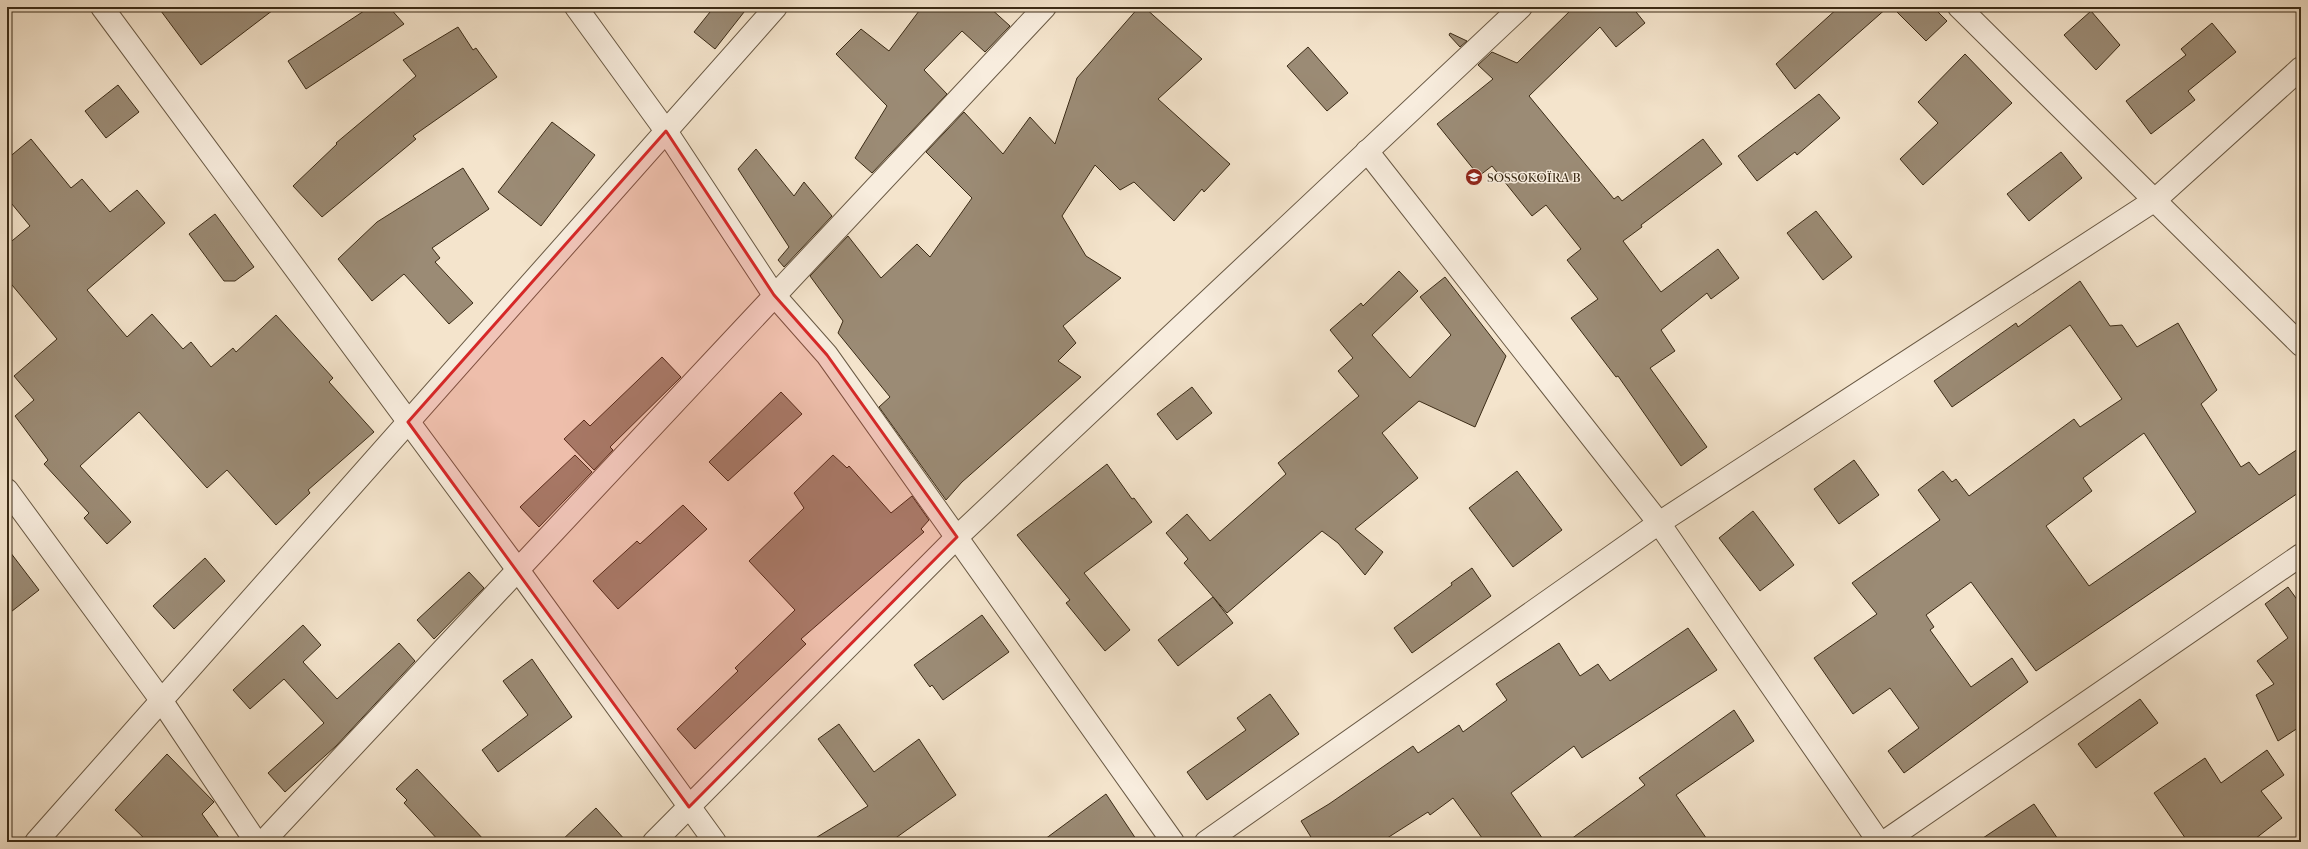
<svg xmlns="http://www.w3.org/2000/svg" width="2308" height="849" font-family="'IM FELL French Canon',serif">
	<rect width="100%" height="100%" fill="#f4e4cc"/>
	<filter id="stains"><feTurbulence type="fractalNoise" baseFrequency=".005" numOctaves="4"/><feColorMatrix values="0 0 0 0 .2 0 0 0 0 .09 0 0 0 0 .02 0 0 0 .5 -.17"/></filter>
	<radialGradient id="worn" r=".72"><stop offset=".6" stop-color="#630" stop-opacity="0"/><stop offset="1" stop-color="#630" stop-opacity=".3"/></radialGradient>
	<!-- building -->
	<g fill="#9b8b75" stroke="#3b2b16" fill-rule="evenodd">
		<polygon points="158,7 277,7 201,65"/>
		<polygon points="370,7 389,7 404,24 306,89 288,61"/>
		<polygon points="714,7 748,7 715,49 694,32"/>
		<polygon points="922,7 989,7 1010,26 985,52 962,31 924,70 947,94 872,173 855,158 887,106 836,54 861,29 889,51"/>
		<polygon points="1139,7 1144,7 1202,59 1158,99 1230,164 1204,192 1202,189 1174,221 1134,182 1120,190 1095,165 1062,216 1086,256 1121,278 1063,326 1076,343 1058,361 1081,377 962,482 946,500 879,407 890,397 838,333 843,321 810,276 848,236 881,278 917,244 930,257 972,198 926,152 964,112 1003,154 1030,117 1055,144 1077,78"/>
		<polygon points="1574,7 1632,7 1645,23 1616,47 1600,27 1529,96 1614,199 1618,196 1622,201 1703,139 1722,164 1641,225 1642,227 1623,241 1661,292 1718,249 1739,278 1711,299 1707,293 1661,330 1675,351 1650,368 1707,447 1681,466 1618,376 1616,377 1571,318 1598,299 1567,260 1581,249 1546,205 1532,216 1492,166 1479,176 1437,124 1493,79 1478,65 1492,52 1517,63"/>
		<polygon points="1839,7 1888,7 1795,89 1776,64"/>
		<polygon points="1892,7 1933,7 1947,21 1926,41"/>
		<polygon points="2091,11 2120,45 2096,70 2064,35"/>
		<polygon points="2212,23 2236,52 2188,91 2195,100 2151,134 2126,101 2186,55 2181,49"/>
		<polygon points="458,27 473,50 476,48 497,77 413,136 416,139 322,217 293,186 337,144 336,143 416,76 403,60"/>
		<polygon points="1450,33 1467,41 1460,47 1449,35"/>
		<polygon points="1308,47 1348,93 1327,111 1287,66"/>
		<polygon points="1965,54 2012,103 1923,185 1900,159 1938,123 1918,102"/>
		<polygon points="118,85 139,112 106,138 85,111"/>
		<polygon points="1819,94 1840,118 1797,155 1795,152 1757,181 1738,156"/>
		<polygon points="552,122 595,155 541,226 498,192"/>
		<polygon points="31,139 71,188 82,179 110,212 137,190 165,223 87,290 127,337 152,314 183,349 191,342 211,367 233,348 236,352 276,315 333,378 329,382 374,432 308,490 310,493 276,525 227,470 207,488 139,412 80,466 131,522 107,544 84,518 89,513 44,464 48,460 15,416 34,400 14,376 57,339 7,279 7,245 30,226 7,198 7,159"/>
		<polygon points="756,149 794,196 804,182 832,216 784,267 778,260 789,247 738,169"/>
		<polygon points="2061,152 2082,178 2029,221 2007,194"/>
		<polygon points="463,168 489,209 432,248 440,258 435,262 473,303 449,324 404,274 372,301 338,259 377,222"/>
		<polygon points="1816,211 1852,257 1823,280 1787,233"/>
		<polygon points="215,214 254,267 235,281 224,281 189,234"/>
		<polygon points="1399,271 1418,291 1372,335 1410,378 1451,335 1420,297 1445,277 1506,356 1475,427 1419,401 1382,433 1418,478 1355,529 1383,552 1365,575 1338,543 1322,531 1227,613 1184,563 1188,559 1166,533 1187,514 1210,541 1286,474 1278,463 1359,396 1338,371 1353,358 1330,330 1361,303 1363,306"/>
		<path d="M2080,281L2110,326L2122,325L2137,347L2178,323L2217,390L2201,404L2241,467L2249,462L2259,475L2301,447V491L2036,671L1971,582L1926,615L1934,627L1930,630L1971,687L2012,658L2028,682L1904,773L1888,751L1919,728L1890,688L1853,714L1814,658L1877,614L1852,583L1940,520L1918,490L1943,471L1952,482L1956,479L1969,496L2074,419L2080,427L2122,399L2070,325L1952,407L1934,381L2016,323L2018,327ZM2144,433L2196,512L2089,586L2046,526L2092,491L2083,478Z"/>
		<polygon points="662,357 681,377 610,447 613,450 594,470 564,439 584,420 590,426"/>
		<polygon points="1192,387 1212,413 1177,440 1157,414"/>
		<polygon points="781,392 802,414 728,481 709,462"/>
		<polygon points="575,455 592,472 539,527 520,507"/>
		<polygon points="833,455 847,468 849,466 891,513 912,496 929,520 921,529 924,532 801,639 806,644 695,749 677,729 738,671 735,668 795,610 749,561 804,508 794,493"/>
		<polygon points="1854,460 1879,495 1839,524 1814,489"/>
		<polygon points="1107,464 1132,499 1134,498 1152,522 1084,573 1130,630 1105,651 1066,603 1070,600 1017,535"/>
		<polygon points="1517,471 1562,530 1513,567 1469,508"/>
		<polygon points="683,505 707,529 618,609 593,581 637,541 640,544"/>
		<polygon points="1753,511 1794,565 1760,591 1719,538"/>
		<polygon points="7,548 39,590 7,615"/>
		<polygon points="205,558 225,581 174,629 153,606"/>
		<polygon points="1472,568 1491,596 1412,653 1394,628 1452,585 1451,583"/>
		<polygon points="469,572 484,588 434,639 417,620"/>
		<polygon points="2288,587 2301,605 2301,726 2278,741 2256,695 2274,684 2257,661 2288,638 2265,604"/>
		<polygon points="1213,597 1233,623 1178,666 1158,640"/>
		<polygon points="982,615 1009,652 943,700 932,685 930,687 914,665"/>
		<polygon points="303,625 321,645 303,662 337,699 399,643 415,661 336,746 285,792 268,773 324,723 284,679 250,709 233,690"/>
		<polygon points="1688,628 1717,670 1582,758 1574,746 1511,793 1545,842 1485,842 1453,798 1430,815 1428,812 1381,842 1314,842 1301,821 1329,804 1413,746 1418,753 1459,725 1463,732 1507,700 1496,684 1559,643 1580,676 1598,664 1610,681"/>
		<polygon points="532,659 572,717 498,772 482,750 528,715 503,681"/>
		<polygon points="1270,694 1299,734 1207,800 1187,772 1246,730 1237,718"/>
		<polygon points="2140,699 2158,723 2096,768 2078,744"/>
		<polygon points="1734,710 1754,741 1676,795 1709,842 1567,842 1645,785 1639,778"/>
		<polygon points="839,724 874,772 919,739 956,795 890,842 809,842 868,806 818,739"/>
		<polygon points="2267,750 2284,775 2261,791 2282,818 2251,842 2188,842 2154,793 2205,758 2221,783"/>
		<polygon points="167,754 214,802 202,814 222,842 148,842 115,810"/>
		<polygon points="417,769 486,842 440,842 404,803 407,800 396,789"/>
		<polygon points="1106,794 1138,842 1041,842"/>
		<polygon points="2034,804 2060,842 1977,842"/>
		<polygon points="596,808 627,842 560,842"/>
	</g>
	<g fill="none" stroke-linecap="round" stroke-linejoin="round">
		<!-- minor casing -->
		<g stroke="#695944" stroke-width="24">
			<g id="minor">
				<polyline points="102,7 518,570 715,842"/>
				<polyline points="576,7 666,131 774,295 827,355 1173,842"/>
				<polyline points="1959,7 2301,345"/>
				<polyline points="1367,151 1659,523 1879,842"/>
				<polyline points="7,490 161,700 256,842"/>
				<polyline points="36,842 776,7"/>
				<polyline points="263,842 1045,7"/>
				<polyline points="654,842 957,537 1521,7"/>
				<polyline points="1206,842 1659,523 2155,200 2301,68"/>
				<polyline points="1884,842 2301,555"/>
			</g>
		</g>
		<!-- minor -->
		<use href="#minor" stroke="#f8edde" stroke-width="22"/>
	</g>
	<!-- marked area -->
	<path fill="#d62828" fill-opacity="0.2" stroke="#d62828" stroke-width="3" stroke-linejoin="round" d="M666,131L774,295L827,355L957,537L689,807L408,422Z"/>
	<!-- icons -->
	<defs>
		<g id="school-disc" transform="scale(0.9)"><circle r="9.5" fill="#8f2418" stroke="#f8edde"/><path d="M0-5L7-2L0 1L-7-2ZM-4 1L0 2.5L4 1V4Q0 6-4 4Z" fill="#fff"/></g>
	</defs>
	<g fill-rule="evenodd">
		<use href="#school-disc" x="1474" y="177"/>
	</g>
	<g text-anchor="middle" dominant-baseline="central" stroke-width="3" stroke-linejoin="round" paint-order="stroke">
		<!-- poi labels -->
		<g font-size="13" fill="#3b2b16" stroke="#f8edde" text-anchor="start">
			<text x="1487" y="177">SOSSOKOÏRA B</text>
		</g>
	</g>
	<!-- margin -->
	<rect width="2308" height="849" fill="none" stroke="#f4e4cc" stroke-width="24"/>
	<rect x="8" y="8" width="2292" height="833" fill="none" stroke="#3b2b16" stroke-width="2"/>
	<rect x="12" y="12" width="2284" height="825" fill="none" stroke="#3b2b16"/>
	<rect width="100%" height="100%" filter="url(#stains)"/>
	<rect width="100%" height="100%" fill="url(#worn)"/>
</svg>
